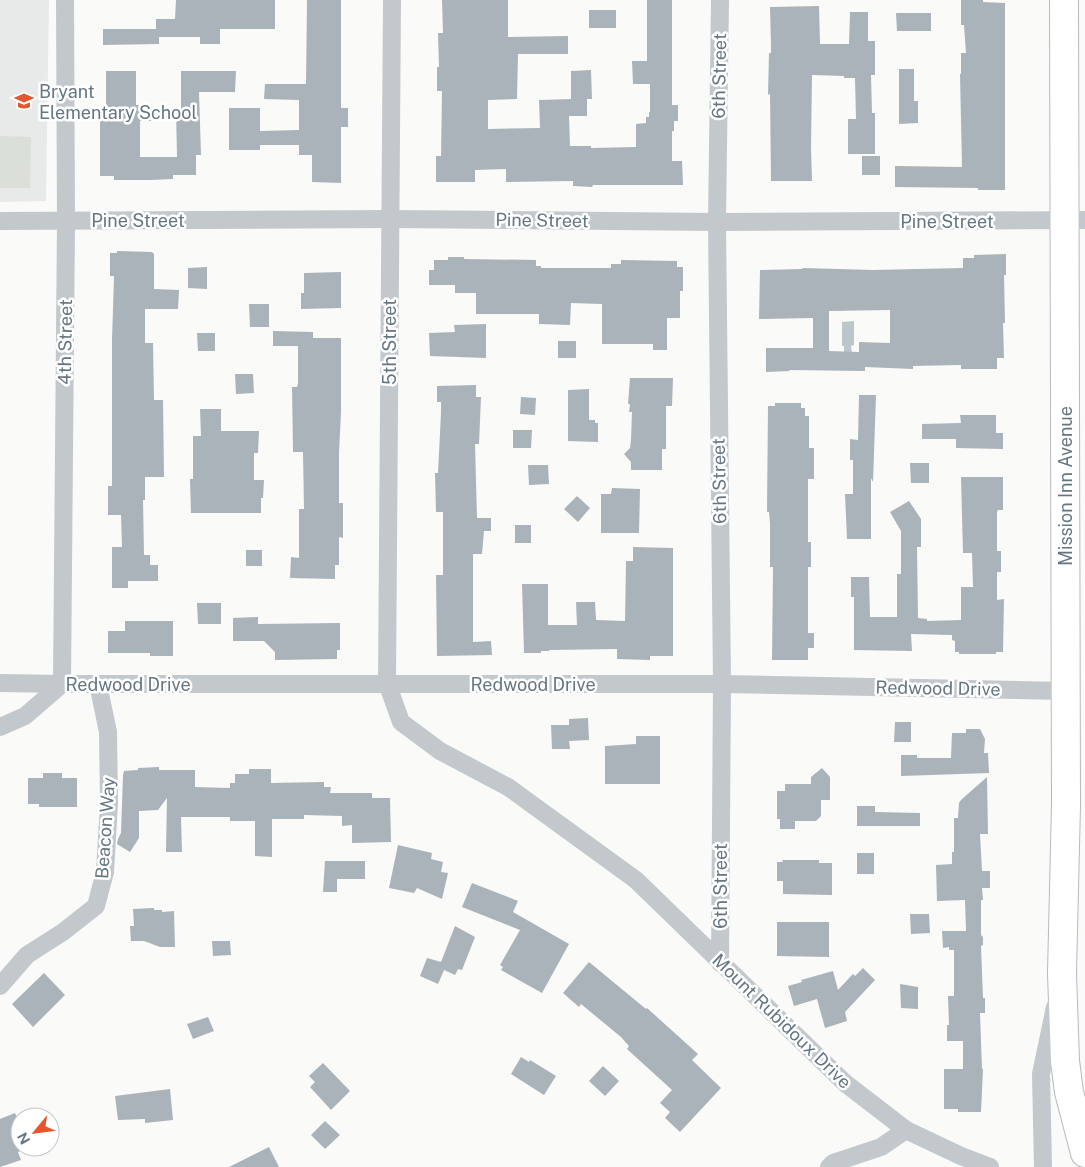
<svg xmlns="http://www.w3.org/2000/svg" width="1085" height="1167" font-family="'Public Sans',sans-serif">
	<rect width="100%" height="100%" fill="#fafaf8"/>
	<!-- built -->
	<polygon fill="#e8e9e9" points="0,0 49,0 46,201 0,202"/>
	<!-- green -->
	<polygon fill="#dadfd7" points="0,136 31,137 30,188 0,188"/>
	<!-- water -->
	<polygon fill="#bbc7cb" points="854,321 854,345 851,346 852,353 844,353 844,346 842,346 842,322"/>
	<!-- building -->
	<g fill="#aab3b9" fill-rule="evenodd">
		<polygon points="176,0 275,0 275,29 220,29 220,44 200,44 200,37 159,37 159,44 103,45 103,29 156,29 156,19 175,19"/>
		<polygon points="307,0 341,0 341,108 348,108 348,127 341,127 341,183 312,182 312,155 299,155 299,145 260,145 260,150 229,150 229,108 260,108 260,131 299,130 299,100 264,99 265,84 306,84"/>
		<polygon points="442,0 508,0 508,37 568,36 568,54 518,54 517,99 488,100 488,129 540,128 539,100 571,99 571,71 591,70 592,99 587,99 587,116 569,116 570,146 591,146 591,148 636,147 636,124 646,123 646,117 649,117 649,112 650,112 650,84 633,84 632,61 647,61 647,0 672,0 672,105 678,105 678,121 674,121 674,131 672,131 672,161 682,161 683,185 593,185 592,187 573,186 573,181 506,182 506,169 475,170 475,182 436,182 436,156 441,156 442,91 437,91 437,67 439,67 438,33 443,33"/>
		<polygon points="961,0 983,0 983,2 1005,3 1005,190 978,190 978,188 895,187 895,166 962,167 960,74 961,74 961,53 966,53 964,25 961,25"/>
		<polygon points="819,6 820,44 849,44 850,12 868,12 868,41 875,41 875,75 871,75 872,113 875,113 875,154 848,154 848,119 856,119 855,78 844,78 844,76 812,75 811,147 812,181 771,181 770,94 768,95 769,53 771,53 771,45 770,7"/>
		<rect x="589" y="10" width="27" height="18"/>
		<polygon points="896,13 931,13 931,31 897,31"/>
		<polygon points="899,69 914,69 914,101 918,101 918,123 899,124"/>
		<polygon points="106,71 136,71 136,105 150,105 151,121 140,121 140,157 177,157 176,110 181,110 181,71 236,71 235,92 199,92 201,155 196,155 196,175 173,175 173,179 151,180 114,180 114,176 100,176 100,110 106,110"/>
		<rect x="862" y="156" width="18" height="19"/>
		<polygon points="117,251 152,252 154,254 154,289 179,290 178,309 145,309 145,343 153,343 154,400 163,400 164,477 145,477 145,500 143,500 144,555 150,555 150,565 158,565 158,581 128,581 128,588 112,588 112,547 122,547 121,515 108,515 108,486 112,486 112,340 114,276 110,276 110,253 117,253"/>
		<path d="M1006,254V275H1004L1005,323H1003L1004,358H997V369H961V365L913,366V369L865,367V371L789,370L790,371L766,372V348H813V318L759,319L760,270L802,269L803,268L873,270L963,268V258H974V255ZM890,310V343L859,342V352L829,351V311Z"/>
		<polygon points="448,257 464,257 464,259 536,260 536,266 541,266 541,268 611,268 611,264 621,264 621,260 677,261 677,267 683,267 683,291 680,291 680,318 667,318 667,350 653,350 653,344 602,344 602,304 571,303 570,325 539,324 539,314 476,314 476,293 455,293 455,285 429,285 429,270 434,270 434,260 448,260"/>
		<polygon points="207,267 207,289 188,288 188,268"/>
		<polygon points="341,272 341,308 301,309 301,293 304,293 304,273"/>
		<polygon points="249,304 269,304 269,327 250,327"/>
		<polygon points="486,324 486,358 430,356 429,333 455,332 454,325"/>
		<polygon points="273,331 313,332 313,338 341,338 341,412 339,453 339,503 343,503 343,538 339,537 339,565 335,565 335,579 290,578 291,557 299,558 299,509 304,509 303,452 293,452 292,387 297,387 298,383 298,346 273,346"/>
		<polygon points="197,333 215,333 215,351 198,351"/>
		<rect x="558" y="341" width="18" height="17"/>
		<polygon points="235,374 253,374 254,393 236,394"/>
		<polygon points="630,378 673,378 672,406 666,406 666,449 662,449 662,470 631,470 631,462 624,454 630,448 631,440 632,412 629,412 630,404 628,404"/>
		<polygon points="476,385 476,397 481,397 479,444 475,444 477,518 491,518 491,531 484,531 482,554 473,554 473,642 491,641 492,655 437,656 436,575 443,575 443,512 436,512 435,473 438,473 441,413 441,402 437,402 437,386"/>
		<polygon points="589,389 589,420 595,420 595,423 598,423 598,442 568,441 568,390"/>
		<polygon points="859,395 876,395 873,482 871,478 871,539 847,539 845,494 853,494 853,460 850,460 850,439 858,440"/>
		<polygon points="521,397 536,398 535,415 520,414"/>
		<polygon points="775,403 801,403 801,408 805,408 805,416 809,416 809,448 814,448 814,479 808,479 808,542 811,542 811,567 808,567 808,633 814,633 814,648 808,648 808,660 772,660 773,567 770,567 770,523 769,512 767,512 768,406 775,406"/>
		<polygon points="200,409 221,409 221,431 259,431 258,453 254,453 254,480 264,480 263,498 261,498 261,513 191,513 190,479 193,479 193,436 201,436"/>
		<polygon points="960,415 996,415 996,433 1003,433 1003,449 956,448 956,439 922,439 922,424 961,423"/>
		<polygon points="513,430 532,430 531,448 513,448"/>
		<polygon points="910,463 929,463 929,483 911,483"/>
		<polygon points="528,465 548,465 549,484 529,485"/>
		<polygon points="961,477 1003,477 1003,510 998,510 997,512 997,551 1001,551 1001,572 997,572 997,600 1004,599 1003,652 996,652 996,654 959,654 959,652 955,652 955,641 952,640 952,635 911,634 912,651 854,650 854,597 851,597 851,577 869,577 870,617 897,617 897,574 901,574 901,531 890,512 909,501 921,519 921,547 917,547 918,618 927,619 927,621 961,620 961,587 973,587 972,553 963,553"/>
		<polygon points="612,488 640,489 639,533 601,533 601,494 611,494"/>
		<polygon points="577,496 590,508 578,522 564,509"/>
		<rect x="515" y="525" width="16" height="18"/>
		<polygon points="633,547 673,548 673,656 650,656 650,660 617,659 617,649 549,650 549,651 541,651 541,653 524,653 522,584 548,584 548,625 577,625 576,602 595,602 596,620 625,621 626,561 633,561"/>
		<rect x="246" y="550" width="16" height="16"/>
		<polygon points="197,603 221,603 221,624 198,624"/>
		<polygon points="258,617 258,624 340,623 340,650 337,650 337,659 275,660 275,652 264,641 233,641 233,618"/>
		<polygon points="125,621 173,621 173,656 150,656 150,653 108,653 108,631 125,631"/>
		<polygon points="588,718 589,740 569,741 570,749 552,749 551,725 569,725 569,719"/>
		<polygon points="895,722 911,722 911,742 894,742"/>
		<polygon points="966,729 980,729 985,739 984,753 988,753 989,773 901,776 901,755 917,755 917,758 951,758 952,733 966,733"/>
		<polygon points="636,736 660,736 660,784 605,784 605,746 636,744"/>
		<polygon points="159,767 159,770 195,770 195,787 230,788 230,783 235,783 235,774 249,774 249,769 271,769 271,783 324,782 324,787 331,787 330,793 372,793 372,798 390,798 391,842 352,843 352,825 342,826 342,816 304,815 304,819 272,819 272,857 255,856 255,821 230,821 230,817 181,817 182,852 166,852 167,798 158,810 139,811 139,838 130,852 117,844 118,839 121,833 123,775 124,771 138,770 138,768"/>
		<polygon points="822,768 830,777 830,800 821,800 821,816 816,821 795,821 795,829 780,829 780,819 777,819 777,791 785,791 785,784 811,784 811,777"/>
		<polygon points="43,773 62,773 62,778 77,778 77,807 39,807 39,804 28,804 28,778 43,778"/>
		<polygon points="987,777 988,834 980,834 982,871 990,871 990,888 982,888 983,900 981,900 981,935 983,937 983,945 981,946 983,998 985,998 985,1013 980,1013 982,1069 983,1069 981,1112 958,1112 958,1109 944,1109 944,1069 963,1069 963,1041 947,1041 947,1025 949,1025 948,996 954,996 954,950 949,950 949,947 943,948 942,931 966,931 965,900 937,901 936,865 952,864 952,852 954,852 954,818 958,818 959,803 961,800"/>
		<polygon points="857,806 875,806 875,812 920,813 920,826 857,826"/>
		<polygon points="398,845 432,853 431,859 443,862 441,872 448,873 442,899 417,888 414,893 389,888"/>
		<rect x="857" y="853" width="17" height="21"/>
		<polygon points="782,860 819,860 819,863 832,863 832,895 783,894 783,881 777,881 777,862 783,862"/>
		<polygon points="325,861 365,861 365,879 337,879 337,892 323,892"/>
		<polygon points="472,883 518,901 513,912 569,944 542,993 501,970 503,967 500,965 520,930 462,907"/>
		<polygon points="154,908 154,910 162,910 162,912 174,911 175,947 160,947 144,941 131,941 130,926 134,926 133,909"/>
		<polygon points="910,914 929,914 930,933 911,934"/>
		<polygon points="777,922 829,922 829,957 777,956"/>
		<polygon points="455,926 475,937 462,970 458,969 455,975 444,970 438,984 420,976 427,958 441,962"/>
		<polygon points="212,941 230,941 231,955 213,956"/>
		<polygon points="589,962 646,1009 647,1008 698,1054 692,1060 721,1088 680,1132 665,1118 670,1112 660,1103 672,1090 627,1049 629,1046 621,1037 581,1004 579,1007 563,993"/>
		<polygon points="863,968 875,980 845,1012 847,1021 825,1028 817,999 794,1006 788,986 802,982 801,980 833,971 838,990 851,976 853,974 855,976"/>
		<polygon points="44,973 65,995 33,1027 12,1004"/>
		<polygon points="900,984 918,987 918,1009 901,1008"/>
		<polygon points="208,1017 214,1031 193,1039 187,1024"/>
		<polygon points="521,1057 529,1062 530,1060 556,1076 544,1095 511,1074"/>
		<polygon points="323,1063 350,1091 331,1110 310,1087 315,1082 309,1076"/>
		<polygon points="603,1066 619,1081 605,1096 589,1081"/>
		<polygon points="170,1089 173,1120 145,1123 145,1119 118,1120 115,1096"/>
		<polygon points="15,1113 20,1125 20,1151 18,1152 21,1160 0,1167 0,1119"/>
		<polygon points="325,1121 340,1135 325,1149 311,1135"/>
		<polygon points="269,1147 279,1167 229,1167"/>
	</g>
	<g fill="none" stroke-linecap="round" stroke-linejoin="round">
		<!-- primary casing -->
		<g stroke="#b5babe" stroke-width="30">
			<polyline id="primary" points="1064,0 1066,805 1062,973 1065,1061 1069,1092 1085,1153"/>
		</g>
		<!-- street -->
		<g stroke="#c3c8cc" stroke-width="18">
			<polyline points="392,0 387,683 401,722 440,751 508,787 636,880 845,1083 906,1130 961,1156 990,1167"/>
			<polyline points="0,221 390,219 717,222 1085,220"/>
			<polyline points="0,683 62,684 722,684 1065,691"/>
			<polyline points="0,727 25,716 62,684 66,221 65,0"/>
			<polyline points="720,963 722,684 717,222 720,0"/>
			<polyline points="0,986 27,955 63,932 96,906 105,872 109,803 108,732 98,684"/>
			<polyline points="829,1167 833,1163 881,1147 906,1130"/>
			<polyline points="1043,1167 1041,1074 1055,1007"/>
		</g>
		<!-- primary -->
		<use href="#primary" stroke="#fff" stroke-width="28"/>
	</g>
	<!-- icons -->
	<defs>
		<g id="school-bare" transform="scale(1.5)"><path d="M0-5L7-2L0 1L-7-2ZM-4 1L0 2.5L4 1V4Q0 6-4 4Z" fill="#e4572e" stroke="#fff" stroke-width="2.5" paint-order="stroke"/></g>
	</defs>
	<g fill-rule="evenodd">
		<use href="#school-bare" x="24" y="101"/>
	</g>
	<g text-anchor="middle" dominant-baseline="central" stroke-width="5" stroke-linejoin="round" paint-order="stroke">
		<!-- street labels -->
		<g font-size="18" fill="#657683" stroke="#fff">
			<text transform="translate(719 76) rotate(-89)">6th Street</text>
			<text x="138" y="220">Pine Street</text>
			<text transform="translate(542 220) rotate(1)">Pine Street</text>
			<text x="947" y="221">Pine Street</text>
			<text transform="translate(65 342) rotate(-89)">4th Street</text>
			<text transform="translate(389 342) rotate(-90)">5th Street</text>
			<text transform="translate(719 481) rotate(-91)">6th Street</text>
			<text transform="translate(1065 486) rotate(-90)">Mission Inn Avenue</text>
			<text x="128" y="684">Redwood Drive</text>
			<text x="533" y="684">Redwood Drive</text>
			<text transform="translate(938 688) rotate(1)">Redwood Drive</text>
			<text transform="translate(105 828) rotate(-86)">Beacon Way</text>
			<text transform="translate(720 886) rotate(-90)">6th Street</text>
			<text transform="translate(782 1021) rotate(44)">Mount Rubidoux Drive</text>
		</g>
		<!-- poi labels -->
		<g font-size="18" fill="#657683" stroke="#fff" text-anchor="start">
			<text x="39" y="91">Bryant<tspan x="39" dy="21">Elementary School</tspan></text>
		</g>
	</g>
	<!-- north arrow -->
	<g transform="translate(35 1132) rotate(241)"><circle r="24" fill="#ffffff" stroke="#c1c8cd"/>
	<path d="M0-4L9 19L0 12L-9 19Z" fill="#e4572e"/>
	<text y="-8" font-size="14" font-weight="bold" text-anchor="middle" fill="#657683">N</text>
	</g>
</svg>
